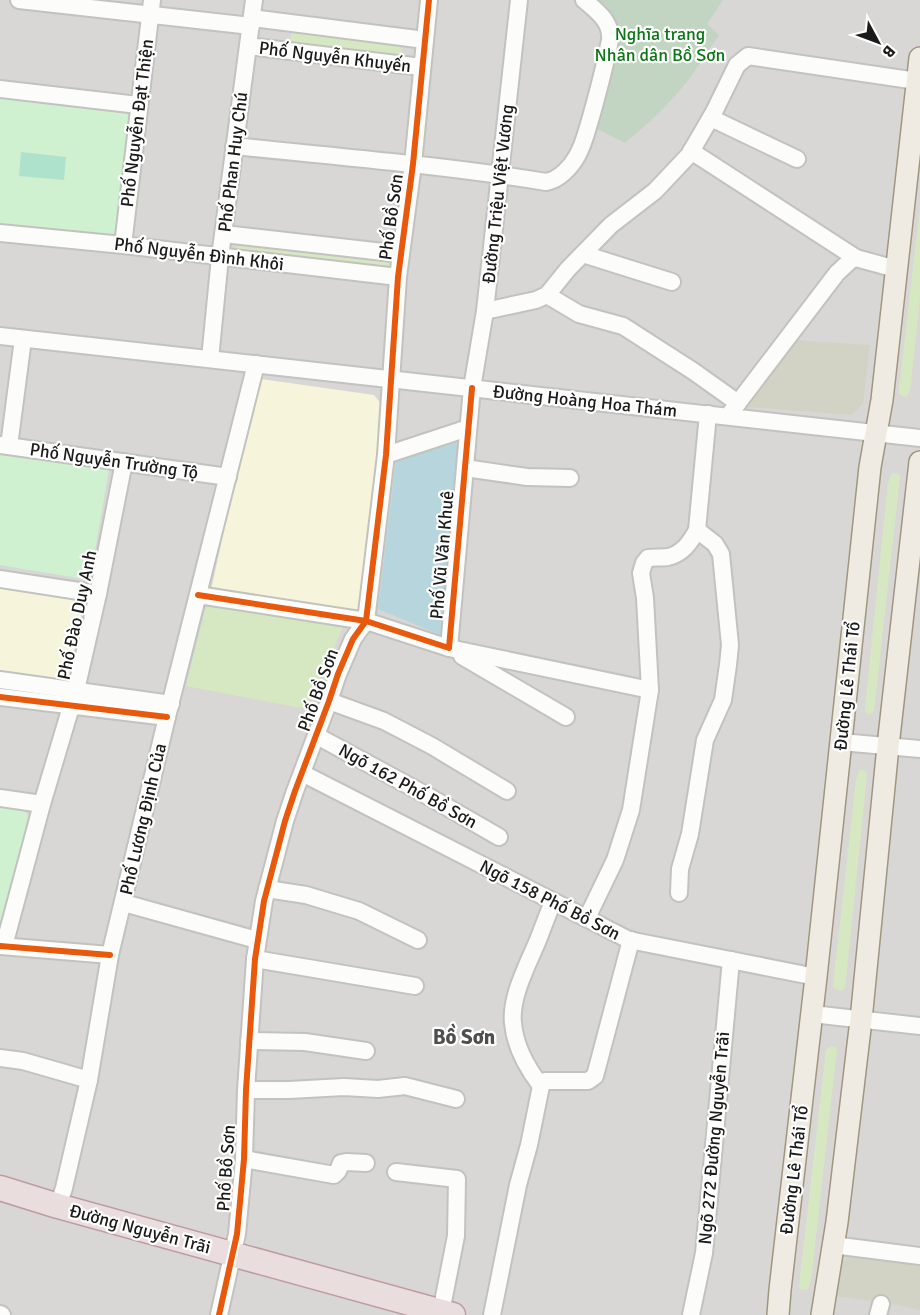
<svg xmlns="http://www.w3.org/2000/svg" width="920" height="1315" font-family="Signika,sans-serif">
	<rect width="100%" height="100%" fill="#eae8e3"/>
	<!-- residential -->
	<rect fill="#d9d7d5" x="0" y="0" width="920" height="1315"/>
	<!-- education -->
	<g fill="#f6f5dc">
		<polygon points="261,379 374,395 382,405 363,608 354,614 211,591 234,482"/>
		<polygon points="0,584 85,597 68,682 0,673"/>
	</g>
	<!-- religious -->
	<polygon fill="#d8d7d5" points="467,472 535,480 534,511 524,512 521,544 461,536"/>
	<!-- construction -->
	<g fill="#d3d3c5">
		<polygon points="795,340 870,345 863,404 852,415 746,407 748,399"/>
		<polygon points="848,1257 920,1264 920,1310 893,1304 834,1296 839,1264"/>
	</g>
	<!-- grass -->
	<g fill="#d6e8c1">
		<polygon points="292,29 402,43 400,58 290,44"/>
		<polygon points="920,207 920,297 911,383 909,393 906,397 899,394 899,390"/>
		<polygon points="237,241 395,260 393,272 236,253"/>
		<polygon points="892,473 897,473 900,475 900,477 874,711 872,713 868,714 865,711 865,708 888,483"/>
		<polygon points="211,606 342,623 344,625 307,709 186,686 205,611 207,607"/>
		<polygon points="860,770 863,770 866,772 867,776 845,988 841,991 834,988 833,985 856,780"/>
		<polygon points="831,1046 835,1047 837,1049 811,1281 808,1289 803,1290 800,1289 799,1286 826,1050"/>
	</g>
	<!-- cemetery -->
	<path fill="#c2d5c2" d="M598,0H723L707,24L719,35C710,48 701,62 692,75C674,100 649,123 625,143L595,128L614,54L617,26L612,13Z"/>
	<!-- park -->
	<g fill="#d0f1d0">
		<polygon points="0,93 123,108 131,116 120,230 110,239 0,227"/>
		<polygon points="0,455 109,469 90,580 0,565"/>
		<polygon points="0,807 25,811 28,816 3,933 0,935"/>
	</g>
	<!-- pitch -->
	<polygon fill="#aee2cc" points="21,152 66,157 64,180 19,176"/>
	<!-- water -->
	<polygon fill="#b6d5dd" points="459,442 443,636 378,609 396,460"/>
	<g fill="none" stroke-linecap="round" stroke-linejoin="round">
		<!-- minor casing -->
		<g stroke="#c2c2bf" stroke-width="20">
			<g id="minor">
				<polyline points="19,0 251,26"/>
				<polyline points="252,18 425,40"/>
				<polyline points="248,46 422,67"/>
				<polyline points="0,89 138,105"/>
				<polyline points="711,118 797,159"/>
				<path d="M234,146C338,157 442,165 546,182C559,180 571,167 577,156C584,144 587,130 591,117C598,92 605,66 610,40C612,22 597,11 584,0"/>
				<polyline points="691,151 856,258"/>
				<polyline points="0,233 123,245 398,277"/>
				<polyline points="224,234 401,254"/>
				<polyline points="123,245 152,0"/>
				<polyline points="583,254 672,282"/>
				<polyline points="547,295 579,314 623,326 693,371 738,403"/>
				<polyline points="485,311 536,300 547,295 568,269 611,225 655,191 689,155 714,112 737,65 748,56 917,81"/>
				<polyline points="0,336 920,438"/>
				<polyline points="210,359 220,257 254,0"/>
				<polyline points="728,416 837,273 851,260 856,258 896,269"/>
				<polyline points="0,445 228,477"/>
				<polyline points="9,446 23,339"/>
				<polyline points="386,455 468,428"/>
				<polyline points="465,468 527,477 570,478"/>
				<polyline points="0,579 98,594"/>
				<polyline points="198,595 366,621 449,648 472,388 485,311 519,0"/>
				<polyline points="449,648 650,690 631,810 615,860 587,918"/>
				<polyline points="462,656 566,717"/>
				<polyline points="0,680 171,704"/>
				<path d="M650,690L645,598L641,573L644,563L648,558C654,557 662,558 668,557C682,554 690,543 697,530L708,414"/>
				<polyline points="0,697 167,717"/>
				<polyline points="329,701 384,721 432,746 507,791"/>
				<polyline points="317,736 426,795 499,837"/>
				<polyline points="841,742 920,749"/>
				<polyline points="302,773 629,940 816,977"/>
				<polyline points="0,798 42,804"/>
				<polyline points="267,889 306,895 359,911 418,940"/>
				<polyline points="679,893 680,869 690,834 705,740 723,700 728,665 730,645 721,554 715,544 697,530"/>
				<polyline points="124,903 257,940"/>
				<polyline points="0,946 110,955"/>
				<polyline points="4,946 42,804 76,690 98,594 124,462"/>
				<polyline points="255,959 415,986"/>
				<polyline points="812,1014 920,1026"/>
				<polyline points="249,1041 305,1042 366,1051"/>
				<polyline points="0,1058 23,1061 89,1080"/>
				<path d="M541,1086C527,1068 515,1046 513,1023C510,997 528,964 538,940C543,927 548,914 553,901"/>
				<polyline points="246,1090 289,1090 344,1087 378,1089 405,1086 456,1099"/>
				<polyline points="244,1159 334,1175 338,1171 341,1163 346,1162 366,1163"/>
				<polyline points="396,1172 457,1179 456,1236 441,1312"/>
				<polyline points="58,1206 64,1188 89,1080 110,955 167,717 256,364"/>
				<polyline points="833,1245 920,1256"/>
				<polyline points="0,1314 2,1315"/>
				<polyline points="219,1315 237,1234 244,1159 246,1090 255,959 264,901 285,821 295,791 329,701 338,674 353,639 366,621 386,455 398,277 413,164 429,0"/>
				<polyline points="492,1315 518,1185 529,1145 541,1086 542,1082 545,1081 588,1081 595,1076 631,940"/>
				<polyline points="691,1315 704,1253 731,960"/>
				<polyline points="878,1315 881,1304"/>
			</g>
		</g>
		<!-- major casing -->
		<g stroke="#a09680" stroke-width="24">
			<g id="major">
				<polyline points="778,1315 780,1290 816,977 870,467 882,400 920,58"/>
				<polyline points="822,1315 837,1222 861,1020 888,746 920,462"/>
			</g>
		</g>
		<!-- highway casing -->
		<g stroke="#bf9ca4" stroke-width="27">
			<polyline id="highway" points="0,1188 58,1206 453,1315"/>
		</g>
		<!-- minor -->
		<use href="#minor" stroke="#fcfcfb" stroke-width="16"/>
		<!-- major -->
		<use href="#major" stroke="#f0ebe2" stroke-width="21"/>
		<!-- highway -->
		<use href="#highway" stroke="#e9ddde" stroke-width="24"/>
		<!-- cycleway casing -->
		<g stroke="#fff" stroke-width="10">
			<g id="cycleway">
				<polyline points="198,595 366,621 449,648 472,388"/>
				<polyline points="0,697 167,717"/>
				<polyline points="0,946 110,955"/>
				<polyline points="219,1315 237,1234 244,1159 246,1090 255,959 264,901 285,821 295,791 329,701 338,674 353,639 366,621 386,455 398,277 413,164 429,0"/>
			</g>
		</g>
		<!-- cycleway -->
		<use href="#cycleway" stroke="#e8590c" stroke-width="6"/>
	</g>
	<g text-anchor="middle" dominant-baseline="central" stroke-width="4.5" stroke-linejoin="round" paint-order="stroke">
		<!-- park labels -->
		<g font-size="18" fill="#0b7715" stroke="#fff">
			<text x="660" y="34">Nghĩa trang<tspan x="660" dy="21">Nhân dân Bồ Sơn</tspan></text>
		</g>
		<!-- street labels -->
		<g font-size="18" fill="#1b1b1b" stroke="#fff">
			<text transform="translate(335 57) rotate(7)">Phố Nguyễn Khuyến</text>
			<text transform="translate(137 123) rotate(-83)">Phố Nguyễn Đạt Thiện</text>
			<text transform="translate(233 162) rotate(-83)">Phố Phan Huy Chú</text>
			<text transform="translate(498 194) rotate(-84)">Đường Triệu Việt Vương</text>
			<text transform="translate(391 217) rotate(-82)">Phố Bồ Sơn</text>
			<text transform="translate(199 254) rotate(7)">Phố Nguyễn Đình Khôi</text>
			<text transform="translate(585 401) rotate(6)">Đường Hoàng Hoa Thám</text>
			<text transform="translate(114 461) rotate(8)">Phố Nguyễn Trường Tộ</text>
			<text transform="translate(442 555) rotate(-85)">Phố Vũ Văn Khuê</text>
			<text transform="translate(77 615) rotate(-78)">Phố Đào Duy Anh</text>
			<text transform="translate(847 686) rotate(-84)">Đường Lê Thái Tổ</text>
			<text transform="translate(318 690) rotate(-70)">Phố Bồ Sơn</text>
			<text transform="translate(408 786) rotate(29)">Ngõ 162 Phố Bồ Sơn</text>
			<text transform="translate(143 819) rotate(-77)">Phố Lương Định Của</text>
			<text transform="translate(550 900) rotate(27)">Ngõ 158 Phố Bồ Sơn</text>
			<text transform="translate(714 1138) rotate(-85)">Ngõ 272 Đường Nguyễn Trãi</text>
			<text transform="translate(226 1168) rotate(-86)">Phố Bồ Sơn</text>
			<text transform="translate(794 1170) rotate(-83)">Đường Lê Thái Tổ</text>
			<text transform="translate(140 1229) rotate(15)">Đường Nguyễn Trãi</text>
		</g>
		<!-- quarter labels -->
		<g font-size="21" font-weight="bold" fill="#4e4e4e" stroke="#fff">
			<text x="464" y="1037">Bồ Sơn</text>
		</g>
	</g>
	<!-- north arrow -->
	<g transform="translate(878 42) rotate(131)" stroke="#ffffff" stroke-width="4.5" paint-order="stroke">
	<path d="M0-4.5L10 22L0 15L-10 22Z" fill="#1b1b1b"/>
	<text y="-9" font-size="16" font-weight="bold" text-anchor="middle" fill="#1b1b1b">B</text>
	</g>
</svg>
